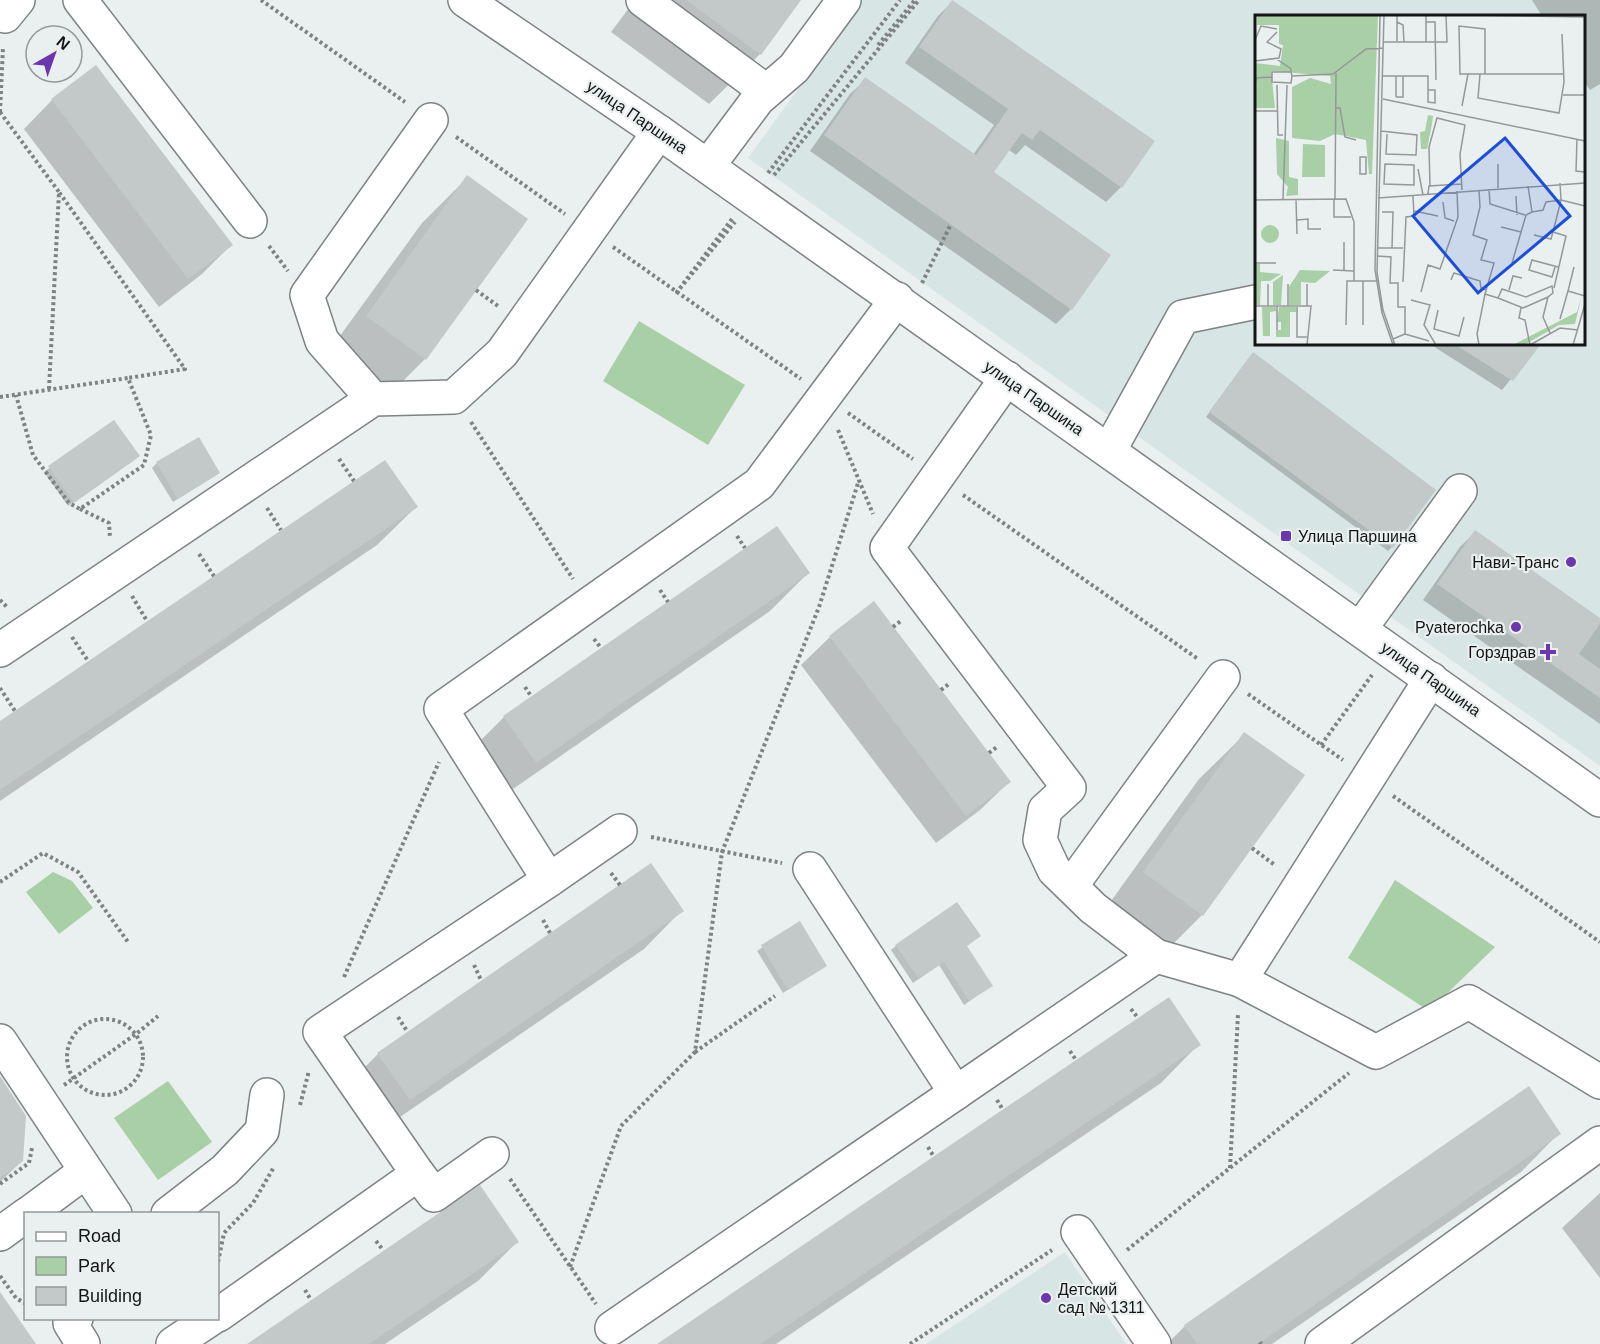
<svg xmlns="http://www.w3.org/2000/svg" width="1600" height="1344" font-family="Helvetica,sans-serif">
	<rect width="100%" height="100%" fill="#eaefef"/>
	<!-- built -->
	<g fill="#d7e5e4" fill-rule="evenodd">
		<path d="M863,0H1600V766L748,158ZM1256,16H1584V344H1256Z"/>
		<polygon points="1065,1252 1126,1344 926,1344"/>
	</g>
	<!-- green -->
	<g fill="#a8cfa6">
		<polygon points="639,321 745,385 708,445 603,381"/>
		<polygon points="53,872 72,881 93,908 59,934 26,892"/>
		<polygon points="1395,880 1495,947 1429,1011 1348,958"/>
		<polygon points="168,1081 212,1142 158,1180 114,1118"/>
	</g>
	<!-- shadow -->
	<g fill="#0003">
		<polygon points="635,0 799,0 760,54 709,104 611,32"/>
		<polygon points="1532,0 1600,0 1600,84 1590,90 1584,81 1584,16 1542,16"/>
		<polygon points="953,1 1121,187 1106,202 1025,145 1016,155 1009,150 992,173 1071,309 1056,324 810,151 850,94 866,79 973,155 994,125 905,63 938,16"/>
		<polygon points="52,100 231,245 202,274 159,307 24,129"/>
		<polygon points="468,177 425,359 379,405 321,362 422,223"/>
		<polygon points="1432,344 1539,344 1502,390 1436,348"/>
		<polygon points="1248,359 1392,547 1388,551 1206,417"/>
		<polygon points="113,422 133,461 68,506 44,472"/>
		<polygon points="157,463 219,473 173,502 152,468"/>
		<polygon points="416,507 377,545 0,801 0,723"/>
		<polygon points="1475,532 1600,620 1600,724 1423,600 1460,547"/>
		<polygon points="808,573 770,611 497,800 466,755 504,717"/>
		<polygon points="830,637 1009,782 980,810 936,843 801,665"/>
		<polygon points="1245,734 1202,915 1156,961 1098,919 1199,779"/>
		<polygon points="682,910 644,949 371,1137 340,1092 378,1054"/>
		<polygon points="799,923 825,966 783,993 757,951"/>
		<polygon points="896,946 965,947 991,986 964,1005 939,965 913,983 891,950"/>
		<polygon points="1199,1044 1161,1083 776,1344 660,1344"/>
		<polygon points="0,1079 22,1161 0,1182"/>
		<polygon points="1528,1088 1559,1133 1521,1172 1272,1344 1167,1344 1185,1326"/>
		<polygon points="1600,1193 1600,1278 1562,1228"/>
		<polygon points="517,1242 478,1281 385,1344 250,1344"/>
	</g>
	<!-- building -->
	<g fill="#c3c8c9">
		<polygon points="686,0 801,0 761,55"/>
		<polygon points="952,0 1155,141 1122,188 1040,130 1032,140 1022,133 994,172 1111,255 1072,310 824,135 865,77 976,155 1008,109 919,47"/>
		<polygon points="96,65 233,245 188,279 51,99"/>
		<polygon points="467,175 528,219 426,360 366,316"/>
		<polygon points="1454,344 1541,344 1513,381"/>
		<polygon points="1253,352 1436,490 1393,548 1209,412"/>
		<polygon points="114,420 140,456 74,503 48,466"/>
		<polygon points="199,437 220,473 178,499 156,462"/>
		<polygon points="385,460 418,507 0,790 0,721"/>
		<polygon points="777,526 810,573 536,763 503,716"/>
		<polygon points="1475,530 1600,618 1600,624 1579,654 1600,669 1600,698 1437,584"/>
		<polygon points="874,601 1011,782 966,816 829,636"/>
		<polygon points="1244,732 1305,775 1203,916 1143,872"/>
		<polygon points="651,863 684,911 410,1100 377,1053"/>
		<polygon points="957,902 981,936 967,946 993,986 969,1001 944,962 919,979 895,945"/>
		<polygon points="800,921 827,966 788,990 761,945"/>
		<polygon points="1169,997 1201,1045 760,1344 657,1344"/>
		<polygon points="0,1076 26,1116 23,1161 0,1178"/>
		<polygon points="1529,1086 1561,1134 1258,1344 1197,1344 1184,1325"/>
		<polygon points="480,1185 519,1242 369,1344 247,1344"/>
		<polygon points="0,1292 36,1344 0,1344"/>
	</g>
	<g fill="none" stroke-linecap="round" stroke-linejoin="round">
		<!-- minor casing -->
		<g stroke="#7e8383" stroke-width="36">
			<g id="minor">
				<polyline points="80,0 250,221"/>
				<polyline points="465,0 659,132 1600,800"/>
				<polyline points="643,0 766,91"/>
				<polyline points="0,13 5,16 18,0"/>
				<polyline points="708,166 758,99 794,68 844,0"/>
				<polyline points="1007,378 887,548 1069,788 1045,810 1040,840 1054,870 1093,908 1156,956"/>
				<polyline points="373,399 322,341 307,295 431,120"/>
				<polyline points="1109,451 1183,317 1256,302"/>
				<polyline points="1360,629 1460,491"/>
				<polyline points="0,650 373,399 454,397 502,353 659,132"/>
				<polyline points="810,869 956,1093"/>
				<polyline points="549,880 620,831"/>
				<polyline points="1071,886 1223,677"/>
				<polyline points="1240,980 1376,1052 1469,1002 1600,1082"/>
				<polyline points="0,1041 115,1214"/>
				<polyline points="418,1174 434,1195 492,1154"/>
				<polyline points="28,1214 86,1171"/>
				<polyline points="168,1214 225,1170 262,1131 267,1095"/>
				<polyline points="1078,1232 1154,1344"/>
				<polyline points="0,1234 26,1215"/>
				<polyline points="218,1315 418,1174 320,1032 549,880 441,709 759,484 897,299"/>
				<polyline points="76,1318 70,1323 83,1344"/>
				<polyline points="612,1328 1156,956 1240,980 1431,679"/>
				<polyline points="173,1344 212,1318"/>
				<polyline points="1322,1344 1600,1143"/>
			</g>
		</g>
		<!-- path -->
		<g stroke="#7e8281" stroke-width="4" stroke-dasharray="3 3" stroke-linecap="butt">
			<polyline points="261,0 405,102"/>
			<polyline points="878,45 915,0"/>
			<polyline points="0,112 59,192"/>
			<polyline points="0,112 3,47"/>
			<polyline points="456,137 565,214"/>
			<polyline points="768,173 900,0"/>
			<polyline points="774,175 919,0"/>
			<polyline points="732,219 677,292 735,222"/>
			<polyline points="269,246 288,271"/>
			<polyline points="613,247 801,379"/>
			<polyline points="922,283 951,224"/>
			<polyline points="476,290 498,306"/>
			<polyline points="49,389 59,192 185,369 128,378"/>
			<polyline points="0,397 128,378 151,435 144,465 80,509 69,503 33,455 16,395"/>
			<polyline points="848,413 913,459"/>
			<polyline points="471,422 573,579"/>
			<polyline points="838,430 873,514"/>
			<polyline points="339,459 354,481"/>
			<polyline points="963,495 1198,659"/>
			<polyline points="267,508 281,530"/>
			<polyline points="80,509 109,523 110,537"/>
			<polyline points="737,536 745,548"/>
			<polyline points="199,554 214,576"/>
			<polyline points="660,590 668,602"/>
			<polyline points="132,596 147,621"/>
			<polyline points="0,600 8,608"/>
			<polyline points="893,627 902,620"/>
			<polyline points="72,637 88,661"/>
			<polyline points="594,639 601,648"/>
			<polyline points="525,687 531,696"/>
			<polyline points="0,688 15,711"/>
			<polyline points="941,690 950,683"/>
			<polyline points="1248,694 1343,760"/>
			<polyline points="1321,745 1372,675"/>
			<polyline points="989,753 998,746"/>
			<polyline points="1393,796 1600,942"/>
			<polyline points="651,837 782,863"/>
			<polyline points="1252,848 1276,866"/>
			<polyline points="611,873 620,885"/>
			<polyline points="0,882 43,853 78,872 128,942"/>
			<polyline points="543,920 550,933"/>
			<polyline points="474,965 481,980"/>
			<polyline points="344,977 439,762"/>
			<polyline points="1131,1009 1138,1018"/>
			<polyline points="398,1017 407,1031"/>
			<circle cx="105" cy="1057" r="38"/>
			<polyline points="1070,1051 1076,1060"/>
			<polyline points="695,1052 775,996"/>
			<polyline points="64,1085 136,1034 158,1016"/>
			<polyline points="997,1100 1003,1110"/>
			<polyline points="300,1105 309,1071"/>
			<polyline points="928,1147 934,1157"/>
			<polyline points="1230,1168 1238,1014"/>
			<polyline points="510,1179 596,1304"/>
			<polyline points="0,1184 29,1163 32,1148"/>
			<polyline points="376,1241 383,1250"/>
			<polyline points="1127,1250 1349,1073"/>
			<polyline points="218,1262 224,1233 253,1203 274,1167"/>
			<polyline points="570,1267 621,1126 695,1052 722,852 819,607 859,480"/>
			<polyline points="0,1276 16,1298 26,1304"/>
			<polyline points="305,1290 311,1300"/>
			<polyline points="1260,1342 1261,1344"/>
			<polyline points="910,1344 1052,1250"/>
		</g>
		<!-- minor -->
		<use href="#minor" stroke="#fff" stroke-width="33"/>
	</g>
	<!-- markers -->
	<g fill="#6c36ad" stroke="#eaefef" stroke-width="2">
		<rect x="1280" y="530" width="12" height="12" rx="3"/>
		<circle cx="1571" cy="562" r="6"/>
		<circle cx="1516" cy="627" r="6"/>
		<path d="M1545 643h6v6h6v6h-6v6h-6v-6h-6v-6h6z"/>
		<circle cx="1046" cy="1298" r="6"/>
	</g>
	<g text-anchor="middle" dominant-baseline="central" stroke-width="4.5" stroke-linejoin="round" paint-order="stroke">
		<!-- street labels -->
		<g font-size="16" fill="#141615" stroke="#eaefef">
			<text transform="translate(637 117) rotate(34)">улица Паршина</text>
			<text transform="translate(1034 398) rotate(35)">улица Паршина</text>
			<text transform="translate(1431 679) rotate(35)">улица Паршина</text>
		</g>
		<!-- poi labels -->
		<g font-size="16" fill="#141615" stroke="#eaefef" text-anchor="end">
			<text x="1298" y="536" text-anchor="start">Улица Паршина</text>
			<text x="1559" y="562">Нави-Транс</text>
			<text x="1504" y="627">Pyaterochka</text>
			<text x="1536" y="652">Горздрав</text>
			<text x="1058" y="1289" text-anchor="start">Детский<tspan x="1058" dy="18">сад № 1311</tspan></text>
		</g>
	</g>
	<!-- overview -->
	<g transform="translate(1255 15)">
		<rect width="330" height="330" fill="#eaefef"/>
		<path d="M2,0H123L117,159H114L111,125L80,119L65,126L37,123V72L55,63L76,69L75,61L16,56L20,93H0V48L25,51L28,30L24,29V10H2ZM173,100L178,101L177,109L172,134H166L165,117L170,116ZM21,123L34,126V162L43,164V180L31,181L33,172L22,159ZM48,129L70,130V162H47ZM6 219a9 9 0 1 1 18 0a9 9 0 1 1-18 0ZM0,249H5V257L26,259L15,266H6L5,290H0ZM45,255L75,256L60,268L46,267V290H34V272ZM28,260L26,290H18V267ZM327,280L320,309L304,310L269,330H258L322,297ZM7,292H21V296L15,297V321H8ZM24,292H41V297H35V322H21V315H26V307H22Z" fill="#a8cfa6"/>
		<path fill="none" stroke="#949898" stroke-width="1.5" d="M125,0L120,255L127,298L138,330M129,0L122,257L128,295L140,330M138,0H194M212,0L330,2M142,1V26M171,1V27M142,7L148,10L149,27M171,7H180L181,65M0,25L6,11L22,14M128,27H192L191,0M20,43L35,53L36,55V57L37,61L36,68L17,67V57H36M0,46L24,43L26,34L12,27L22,17M225,59L223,83L304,98L309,67L307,19M230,59V14L204,11L205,59H309M37,61L78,59L111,34L128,33M128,61H173V87L180,88V75H173M1,66V63L17,62M22,70L23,120H28M308,80H330M141,82H148V61M141,82V61M128,84L330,126M207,91L213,59M81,93H85L90,122L101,125M0,96H22M126,116L162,120L161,140L131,139L132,119M322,124L321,156L330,157M105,142H111V159H105ZM130,149L159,150V170L129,169ZM243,149V173M163,154L168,180M175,171L174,132L182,103L210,110L205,139L207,175M234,174L235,189L270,200M224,175L225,192L218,220L232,225L226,245L239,248L230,279M173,179L174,171L206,169M261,181L262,200M123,183L330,168M28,184L32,70M41,184L42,219M79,184V202H96M80,184L81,58M0,185L91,184L99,207V266M188,187L190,203L199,206M159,196L183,201M127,197H138L137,233M277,197L288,195L291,187L306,185L330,191M42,205L53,204V214H66M246,212L266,217M279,220L296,224L298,217M89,227V255M123,233H148M123,241L136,242L135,268H143V292H150V319L138,324M0,248H21M257,248L271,200L277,197L273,171M300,252L297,262L274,255L277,245L303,252M319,252L313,276L330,281M78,255L99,256M196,265L199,258L225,266L226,273L231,275M148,267L151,202L159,201L158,181M33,269V291M299,273L311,221L298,217L306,185L305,168M254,275L258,261L267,263M166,277L173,250L185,254L203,202L202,176M293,282L268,293L243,283L247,274L271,282L297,271L298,278L293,282L288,302L295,318M156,285L175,290L169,310L181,330M0,291H52M13,291V269M42,292V322H52M266,293L264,303L270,305L275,330M183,295L179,314L204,321L209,302M305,304L313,276M91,310L92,266H123M108,310V266M22,315V291M150,319L174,326M52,330L56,291H52V269M224,330L222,319L230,279L243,283M275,330L305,313L323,315M318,330L330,289"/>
		<path fill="#1d4ed8" fill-opacity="0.15" stroke="#1d4ed8" stroke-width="3" d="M250,123L315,201L223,278L158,201Z"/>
		<rect width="330" height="330" fill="none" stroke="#141615" stroke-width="3"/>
	</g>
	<!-- legend -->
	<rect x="24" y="1212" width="195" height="108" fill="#eaefef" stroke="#949898" stroke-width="1.5"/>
	<rect x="36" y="1232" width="30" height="9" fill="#ffffff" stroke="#949898" stroke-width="1.5"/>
	<text x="78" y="1242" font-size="18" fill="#141615">Road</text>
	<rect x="36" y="1257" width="30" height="18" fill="#a8cfa6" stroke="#949898" stroke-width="1.5"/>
	<text x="78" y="1272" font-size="18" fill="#141615">Park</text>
	<rect x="36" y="1287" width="30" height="18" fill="#c3c8c9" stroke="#949898" stroke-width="1.5"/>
	<text x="78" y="1302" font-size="18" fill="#141615">Building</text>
	<!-- north arrow -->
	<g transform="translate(54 54) rotate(40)"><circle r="28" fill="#eaefef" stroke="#949898" stroke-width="1.5"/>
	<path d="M0-4.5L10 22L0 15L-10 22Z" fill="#6c36ad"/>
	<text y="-9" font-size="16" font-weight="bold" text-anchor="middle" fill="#141615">N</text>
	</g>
</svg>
